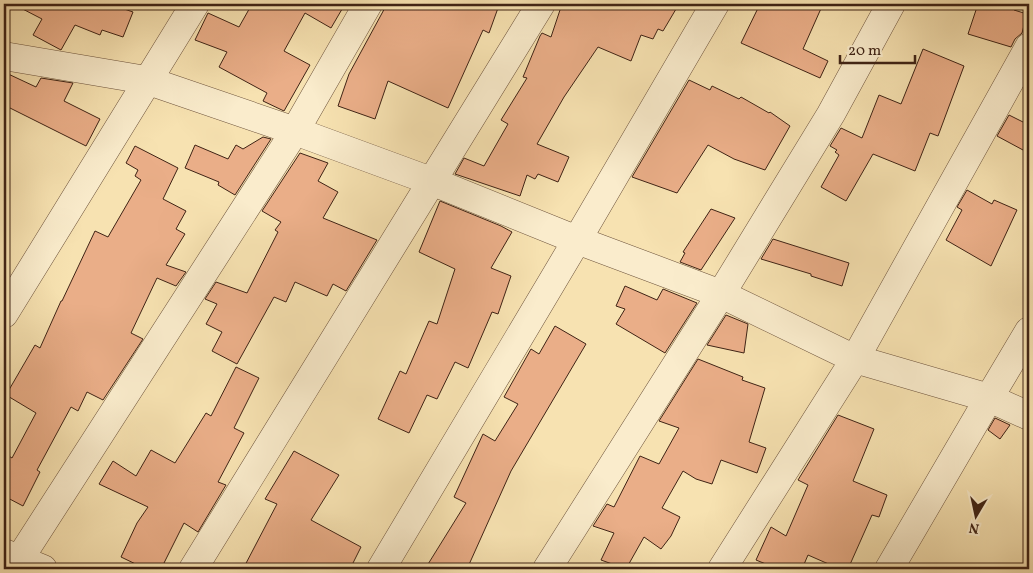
<svg xmlns="http://www.w3.org/2000/svg" width="1033" height="573" font-family="Vollkorn,serif">
	<rect width="100%" height="100%" fill="#f7e2b1"/>
	<filter id="stains"><feTurbulence type="fractalNoise" baseFrequency=".004" numOctaves="4"/><feColorMatrix values="0 0 0 0 .2 0 0 0 0 .09 0 0 0 0 .02 0 0 0 .5 -.17"/></filter>
	<radialGradient id="worn" r=".72"><stop offset=".6" stop-color="#630" stop-opacity="0"/><stop offset="1" stop-color="#630" stop-opacity=".3"/></radialGradient>
	<!-- building -->
	<g fill="#eaae88" stroke="#3f2315">
		<polygon points="13,4 110,4 133,12 123,37 102,30 100,35 75,25 61,50 33,35 42,19"/>
		<polygon points="252,4 345,4 331,28 305,13 284,51 310,65 284,111 263,101 267,93 219,67 227,52 195,40 208,13 239,27"/>
		<polygon points="387,4 485,4 498,8 489,33 483,30 448,108 388,81 375,119 338,106 349,74"/>
		<polygon points="562,4 679,4 663,31 658,29 653,39 641,35 631,61 598,47 564,97 537,144 569,157 558,182 538,174 535,179 527,175 520,196 455,174 464,158 484,166 508,124 501,120 527,78 523,77 540,36 542,33 551,37"/>
		<polygon points="760,4 823,4 803,49 828,61 820,78 741,43"/>
		<polygon points="978,4 1015,4 1014,10 1027,14 1022,33 1015,39 1011,47 968,34"/>
		<polygon points="923,49 964,66 938,136 930,133 915,171 873,154 846,201 821,187 839,155 835,152 837,150 830,146 841,128 862,138 879,95 901,104"/>
		<polygon points="4,72 36,87 41,78 73,83 64,101 100,119 86,146 4,105"/>
		<polygon points="689,80 710,90 712,86 739,99 741,97 769,113 770,112 790,126 765,170 734,159 708,145 677,193 632,177"/>
		<polygon points="1009,115 1029,125 1029,139 1023,150 997,136"/>
		<polygon points="263,137 271,139 235,195 218,185 219,182 185,168 195,145 228,159 236,145 243,149"/>
		<polygon points="135,146 178,168 163,199 186,211 176,229 185,234 166,265 186,272 176,286 157,278 131,333 143,339 103,400 87,392 78,411 71,407 37,470 40,472 23,506 4,496 4,453 12,458 36,413 6,395 35,345 40,348 61,301 62,301 95,231 108,237 141,180 135,176 138,170 126,163"/>
		<polygon points="300,153 328,163 318,181 338,192 323,218 377,240 346,291 333,284 327,296 295,282 286,302 274,297 237,364 212,351 222,332 206,324 217,304 205,299 216,282 247,293 278,232 275,230 281,222 262,211"/>
		<polygon points="967,190 992,204 994,200 1017,210 991,266 946,240 962,210 957,207"/>
		<polygon points="440,201 501,226 512,232 491,268 511,276 498,314 492,312 468,368 455,362 437,399 427,395 409,433 378,419 400,371 406,374 429,321 437,324 455,269 419,252"/>
		<polygon points="711,209 735,218 701,270 680,262 685,253 683,252"/>
		<polygon points="773,239 849,263 842,286 811,276 811,274 761,259"/>
		<polygon points="625,286 657,300 663,289 697,303 665,353 616,324 625,309 616,306"/>
		<polygon points="726,315 748,324 744,353 707,345"/>
		<polygon points="555,326 586,344 511,471 467,569 425,569 466,503 454,497 483,434 495,441 518,404 504,397 531,349 539,354"/>
		<polygon points="698,359 743,377 742,380 765,388 749,442 766,448 757,473 721,460 712,484 696,479 683,471 662,508 680,517 671,536 661,549 644,537 626,569 601,560 614,533 593,526 607,504 614,507 640,456 659,464 679,428 659,421"/>
		<polygon points="236,367 259,378 234,428 244,433 218,482 226,485 198,532 184,523 161,569 146,569 121,557 137,523 148,507 99,484 113,461 136,476 151,450 175,463 206,413 211,416"/>
		<polygon points="838,415 874,429 853,481 887,495 879,517 872,515 848,569 840,569 808,555 802,569 778,569 756,560 771,527 786,536 808,485 798,480"/>
		<polygon points="995,418 1010,425 1000,439 988,430"/>
		<polygon points="294,451 339,475 311,520 361,547 350,569 243,569 277,504 265,499"/>
	</g>
	<g fill="none" stroke-linecap="round" stroke-linejoin="round">
		<!-- minor casing -->
		<g stroke="#6d533c" stroke-width="29">
			<g id="minor">
				<polyline points="4,56 146,80 295,131 431,181 577,240 721,294 855,359 989,398 1029,416"/>
				<polyline points="4,314 195,4"/>
				<polyline points="4,553 43,569"/>
				<polyline points="13,569 295,131 368,4"/>
				<polyline points="193,569 541,4"/>
				<polyline points="381,569 577,240 715,4"/>
				<polyline points="547,569 721,294 831,114 891,4"/>
				<polyline points="722,569 855,359 1029,47"/>
				<polyline points="889,569 989,398 1029,331"/>
			</g>
		</g>
		<!-- minor -->
		<use href="#minor" stroke="#faeccc" stroke-width="28"/>
	</g>
	<!-- margin -->
	<rect width="1033" height="573" fill="none" stroke="#f7e2b1" stroke-width="20"/>
	<rect x="5" y="5" width="1023" height="563" fill="none" stroke="#3f2315" stroke-width="2.5"/>
	<rect x="10" y="10" width="1013" height="553" fill="none" stroke="#3f2315"/>
	<!-- north arrow -->
	<g transform="translate(976 516) rotate(189)" stroke="#faeccc" stroke-width="4" paint-order="stroke">
	<path d="M0-4L9 19L0 12L-9 19Z" fill="#3f2315"/>
	<text y="-8" font-size="14" font-weight="bold" text-anchor="middle" fill="#3f2315">N</text>
	</g>
	<!-- scale -->
	<path d="M840 55v8h75v-8" fill="none" stroke="#3f2315" stroke-width="2.5"/>
	<text x="848" y="55" font-size="15" fill="#3f2315" stroke="#faeccc" stroke-width="4" paint-order="stroke">20 m</text>
	<rect width="100%" height="100%" filter="url(#stains)"/>
	<rect width="100%" height="100%" fill="url(#worn)"/>
</svg>
